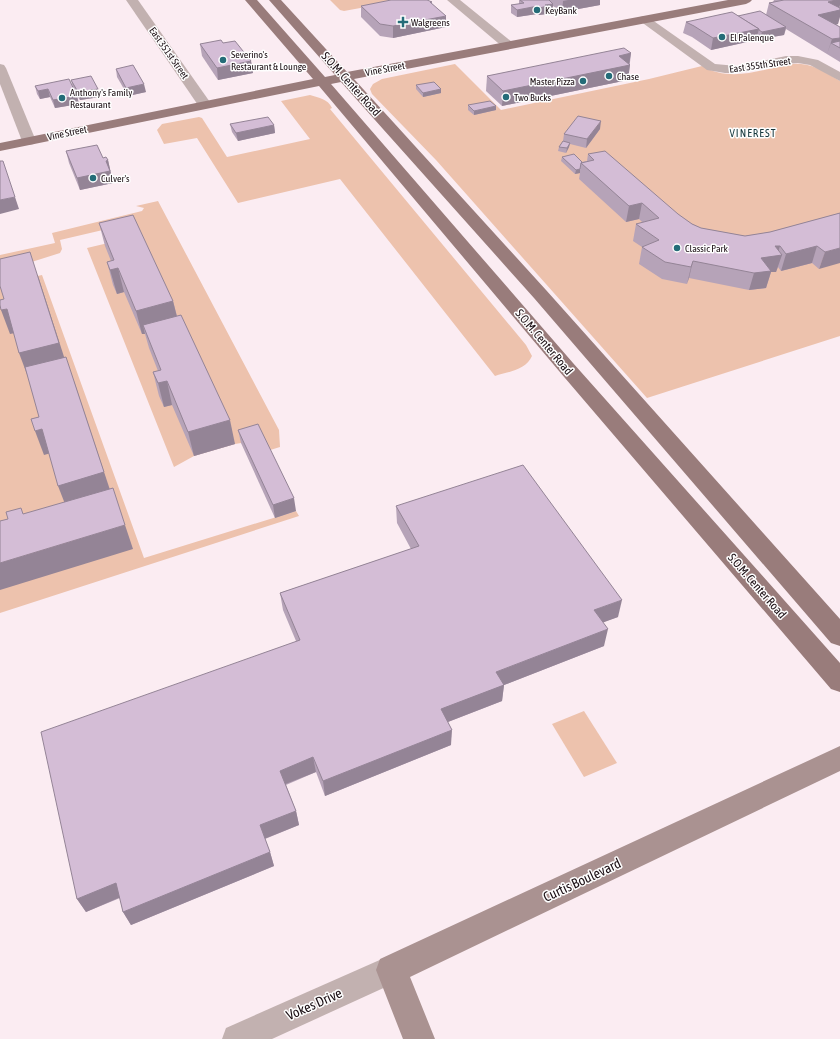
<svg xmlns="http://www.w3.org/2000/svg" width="840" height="1039" font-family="'Asap Condensed',sans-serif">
	<rect width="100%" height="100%" fill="#fbecf2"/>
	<!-- green -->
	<g fill="#edc2ad">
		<polygon points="330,0 404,0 344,11 340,10"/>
		<path d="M455,64L501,110L649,79L702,66C726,80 752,73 777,67C785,65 793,63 801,64C815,65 828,74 840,81V336L647,398L436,160L372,94L370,89L373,84L382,79Z"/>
		<path d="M310,95C319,98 328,99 332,108L330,109L526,345L532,356C526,370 508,372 495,376L340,179L238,203L197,138L164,144L157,130L162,124L199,117L202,118L227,157L310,139L281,101Z"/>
		<polygon points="158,201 279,430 280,447 267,451 241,443 235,444 194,456 174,467 87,248 125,239 120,226 60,240 62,249 60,253 0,272 0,255 55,243 52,233 142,211 144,208 136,206"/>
		<polygon points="42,275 144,558 296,511 299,516 0,613 0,284"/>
		<polygon points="584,711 617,763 584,777 552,724"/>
	</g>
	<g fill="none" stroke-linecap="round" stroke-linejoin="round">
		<!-- street -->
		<g fill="#c2b1b0" fill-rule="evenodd">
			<polygon points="126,0 138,0 212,105 210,108 200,108"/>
			<polygon points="447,0 460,0 512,42 514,45 512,48 504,48"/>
			<polygon points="644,16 648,17 715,64 737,66 786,56 798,56 818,60 840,72 840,81 810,65 798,63 786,64 737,73 725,73 707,70 640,21 638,19 640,17"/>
			<polygon points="0,64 4,65 6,68 36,141 34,144 29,145 24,144 22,141 0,84"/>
			<polygon points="391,955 401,960 406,970 401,980 272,1039 222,1039 226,1028"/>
		</g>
		<!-- secondary -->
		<polygon fill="#aa9291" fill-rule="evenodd" points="840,746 840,771 410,977 435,1039 403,1039 376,970 380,959"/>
		<!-- primary -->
		<polygon fill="#997c7b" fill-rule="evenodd" points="245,0 257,0 325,77 335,75 269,0 281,0 347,72 728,0 752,0 750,2 746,4 354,79 546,290 840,619 840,646 831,643 534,298 341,82 331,84 573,363 840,663 840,692 831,689 559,371 319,86 0,151 0,143 313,79"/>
	</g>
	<!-- wall -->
	<g fill="#b6a3b8">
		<polygon points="519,0 600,0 600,5 562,12 553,6 553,11 547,12 547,14 539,15 537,14 517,17 511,13 511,5 519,4"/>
		<polygon points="774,0 840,0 838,24 836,25 840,27 840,62 786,29 784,35 760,39 757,37 756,40 711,50 692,37 683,33 686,22 738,16 766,15 769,3 773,2"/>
		<polygon points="432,2 432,4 446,27 393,38 380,36 361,17 361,6"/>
		<polygon points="223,43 251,61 253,73 218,80 202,56 200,44"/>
		<polygon points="631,53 628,80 502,106 486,91 487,76"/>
		<polygon points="116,69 146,92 128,96 117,77"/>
		<polygon points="71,80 100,97 80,100 77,96 79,104 55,108 50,97 40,99 37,94 35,86 73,88"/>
		<polygon points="416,85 441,93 423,97 416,89"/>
		<polygon points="468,105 496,110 474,115 468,110"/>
		<polygon points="230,124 274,125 275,133 238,141 232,132"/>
		<polygon points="600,129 586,148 570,144 569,147 566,153 558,151 559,147 563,141 564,134"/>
		<polygon points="66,151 103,158 108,160 113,183 80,190 69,163"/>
		<polygon points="588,154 692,224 701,228 745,236 770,232 840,213 819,269 812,263 781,271 778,267 776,272 771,272 766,288 749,290 689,278 687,284 662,279 639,264 642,247 633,241 636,224 643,223 639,219 626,222 579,179 580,173 575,174 561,161 562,157 582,162 587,161"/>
		<polygon points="99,223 173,301 177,316 235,444 194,456 172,405 164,407 159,396 153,372 158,371 149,348 145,334 142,334 124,292 117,294 113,285 107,262 111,261 105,246"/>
		<polygon points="238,430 296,511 275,518 241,443"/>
		<polygon points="396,506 618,617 603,622 604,646 504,685 502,701 448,722 451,745 325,796 316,772 286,785 296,811 299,825 265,839 270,852 274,866 131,925 123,912 120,898 86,912 77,899 296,641 283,610 280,593 411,549 397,523"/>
	</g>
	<!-- shaded-wall -->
	<g fill="#948496">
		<polygon points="568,0 600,0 600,5 562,12 563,1"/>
		<polygon points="836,0 840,0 840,5 839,10 840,10 840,17 838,24 814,29 818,15 828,2"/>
		<polygon points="553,4 553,11 547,12 547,14 539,15 540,8 545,5"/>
		<polygon points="538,6 537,14 517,17 517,10"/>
		<polygon points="446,16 446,27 393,38 393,26"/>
		<polygon points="786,27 784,35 760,39 762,32"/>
		<polygon points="759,29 756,40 711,50 713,38"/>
		<polygon points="840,38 840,48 831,43 827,54 832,39"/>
		<polygon points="631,53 629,65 630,65 628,80 502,106 503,91 619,56"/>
		<polygon points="251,61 253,73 218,80 217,68"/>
		<polygon points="144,84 146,92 128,96 126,88"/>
		<polygon points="48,89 50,97 40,99 38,91"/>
		<polygon points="98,89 100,97 80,100 78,92"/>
		<polygon points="441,89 441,93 423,97 423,93"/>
		<polygon points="77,96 79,104 55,108 53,100"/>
		<polygon points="496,106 496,110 474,115 474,111"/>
		<polygon points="601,121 600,129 586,148 587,139"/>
		<polygon points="274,125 275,133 238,141 236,133"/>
		<polygon points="570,143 569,147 566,153 567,148"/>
		<polygon points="108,160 113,183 80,190 77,178 106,161"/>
		<polygon points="580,169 580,173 575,174 576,170"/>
		<polygon points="15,197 19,209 0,214 0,200"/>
		<polygon points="642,203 639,219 626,222 629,206"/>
		<polygon points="775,246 780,246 777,255 782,255 776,272 771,272 766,288 749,290 754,273 761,258"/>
		<polygon points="817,246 812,263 781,271 786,254"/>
		<polygon points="840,248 840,263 819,269 825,252"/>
		<polygon points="693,261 689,278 687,284 691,267"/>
		<polygon points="118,268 124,292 117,294 110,270"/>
		<polygon points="38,276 67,366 28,377 19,353"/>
		<polygon points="173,301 179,325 143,325 145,334 142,334 136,311"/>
		<polygon points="7,309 15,333 10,334 1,310"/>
		<polygon points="74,381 112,496 67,509 58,486"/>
		<polygon points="167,381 172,405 164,407 158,383"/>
		<polygon points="230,420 235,444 194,456 188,432"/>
		<polygon points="42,429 51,453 44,455 35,431"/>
		<polygon points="294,498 296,511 275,518 273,505"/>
		<polygon points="125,525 133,549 0,590 0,563"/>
		<polygon points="622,600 618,617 591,627 594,610"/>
		<polygon points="608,629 604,646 504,685 502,701 440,725 441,709 496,672"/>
		<polygon points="452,730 451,745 325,796 323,781"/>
		<polygon points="313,757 316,772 283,785 280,771"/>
		<polygon points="296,811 299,825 264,839 260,825"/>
		<polygon points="270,852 274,866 131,925 123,912"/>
		<polygon points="116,883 123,896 86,912 77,899"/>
	</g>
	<!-- building -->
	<g fill="#d4bdd6" stroke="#948496">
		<polygon points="391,0 427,0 432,2 430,2 446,16 393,26 380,24 361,6"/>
		<polygon points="520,0 549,0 553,4 545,5 547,6 540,8 538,6 517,10 511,5 524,3"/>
		<polygon points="784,0 836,0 828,2 840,8 840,10 818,15 840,27 840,38 832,39 769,3"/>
		<polygon points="760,11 786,27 762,32 759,30 759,29 738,16"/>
		<polygon points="732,12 759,29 713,38 694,26 686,22"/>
		<polygon points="221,40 223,43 235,41 251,61 217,68 200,44"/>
		<polygon points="840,41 840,48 831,43"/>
		<polygon points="624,48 631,53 619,56 630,65 503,91 487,76"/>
		<polygon points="133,65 144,84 126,88 116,69"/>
		<polygon points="91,76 98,89 78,92 71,80"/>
		<polygon points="69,79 77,96 53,100 48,89 38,91 35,86"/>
		<polygon points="434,82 441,89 423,93 416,85"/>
		<polygon points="490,101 496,106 474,111 468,105"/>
		<polygon points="578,116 601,121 587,139 564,134"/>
		<polygon points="268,117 274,125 236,133 230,124"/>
		<polygon points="563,141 570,143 567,148 559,147"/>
		<polygon points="97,145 103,158 106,157 108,160 106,161 110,171 77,178 66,151"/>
		<polygon points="605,151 678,214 692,224 701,228 745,236 770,232 840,213 840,248 825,252 817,246 786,254 780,246 775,246 782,255 761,258 771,271 754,273 693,261 691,267 665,262 642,247 659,240 636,224 659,218 642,203 629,206 581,163 594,160 588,154"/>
		<polygon points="574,154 582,162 581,163 580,169 576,170 562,157"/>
		<polygon points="0,161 3,161 15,197 0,200"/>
		<polygon points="133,215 173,301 136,311 118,268 110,270 107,262 114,260 99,223"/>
		<polygon points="30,252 59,343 19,353 7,309 1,310 0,305 0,300 4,299 0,286 0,259"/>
		<polygon points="181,315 230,420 188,432 167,381 158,383 153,372 161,370 143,325"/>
		<polygon points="66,357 104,472 58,486 42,429 35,431 31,419 39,417 25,367"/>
		<polygon points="258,424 294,498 273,505 238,430"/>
		<polygon points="523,465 622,600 594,610 608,629 496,672 504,685 441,709 452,730 323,781 313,757 280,771 296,811 260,825 270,852 123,912 116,883 77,899 41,732 300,640 280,593 419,546 396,506"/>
		<polygon points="113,488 125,525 0,563 0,521 8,519 6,512 21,508 23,514"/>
	</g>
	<!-- markers -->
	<g fill="#246c78" stroke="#fefefe" stroke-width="1.5">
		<circle cx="537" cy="10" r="4"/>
		<path d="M401 16h4v4h4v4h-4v4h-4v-4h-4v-4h4z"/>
		<circle cx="722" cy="37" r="4"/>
		<circle cx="223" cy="60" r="4"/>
		<circle cx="609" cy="76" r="4"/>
		<circle cx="583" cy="81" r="4"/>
		<circle cx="506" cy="97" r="4"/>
		<circle cx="62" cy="98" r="4"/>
		<circle cx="93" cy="178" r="4"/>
		<circle cx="677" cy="248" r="4"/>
	</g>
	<g text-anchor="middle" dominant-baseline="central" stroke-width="3" stroke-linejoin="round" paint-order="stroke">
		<!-- far-poi labels -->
		<g font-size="10" fill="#1a0e13" stroke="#fefefe" text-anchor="start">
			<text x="545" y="10">KeyBank</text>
			<text x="411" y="22">Walgreens</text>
			<text x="730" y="37">El Palenque</text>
			<text x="231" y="54">Severino's<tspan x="231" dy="12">Restaurant &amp; Lounge</tspan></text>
			<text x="617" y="76">Chase</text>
			<text x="575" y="81" text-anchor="end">Master Pizza</text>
			<text x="70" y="92">Anthony's Family<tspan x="70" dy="12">Restaurant</tspan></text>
			<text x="514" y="97">Two Bucks</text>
			<text x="101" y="178">Culver's</text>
			<text x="685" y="248">Classic Park</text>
		</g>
		<!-- far-street labels -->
		<g font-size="10" fill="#1a0e13" stroke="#fefefe">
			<text transform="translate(169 53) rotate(55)">East 351st Street</text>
			<text transform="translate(760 65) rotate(-8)">East 355th Street</text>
			<text transform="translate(385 69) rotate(-11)">Vine Street</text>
			<text transform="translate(67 133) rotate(-12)">Vine Street</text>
		</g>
		<!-- far-neighbourhood labels -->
		<g font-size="11" letter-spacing="1" fill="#14363b" stroke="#fefefe">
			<text x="753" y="133">VINEREST</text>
		</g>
		<!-- street labels -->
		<g font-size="12" fill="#1a0e13" stroke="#fefefe">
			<text transform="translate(351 84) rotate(48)">S.O.M. Center Road</text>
			<text transform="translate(544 342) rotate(50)">S.O.M. Center Road</text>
			<text transform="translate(757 586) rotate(49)">S.O.M. Center Road</text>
		</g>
		<!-- near-street labels -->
		<g font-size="14" fill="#1a0e13" stroke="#fefefe">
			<text transform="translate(582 880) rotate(-25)">Curtis Boulevard</text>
			<text transform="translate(314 1004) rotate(-24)">Vokes Drive</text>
		</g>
	</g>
</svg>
